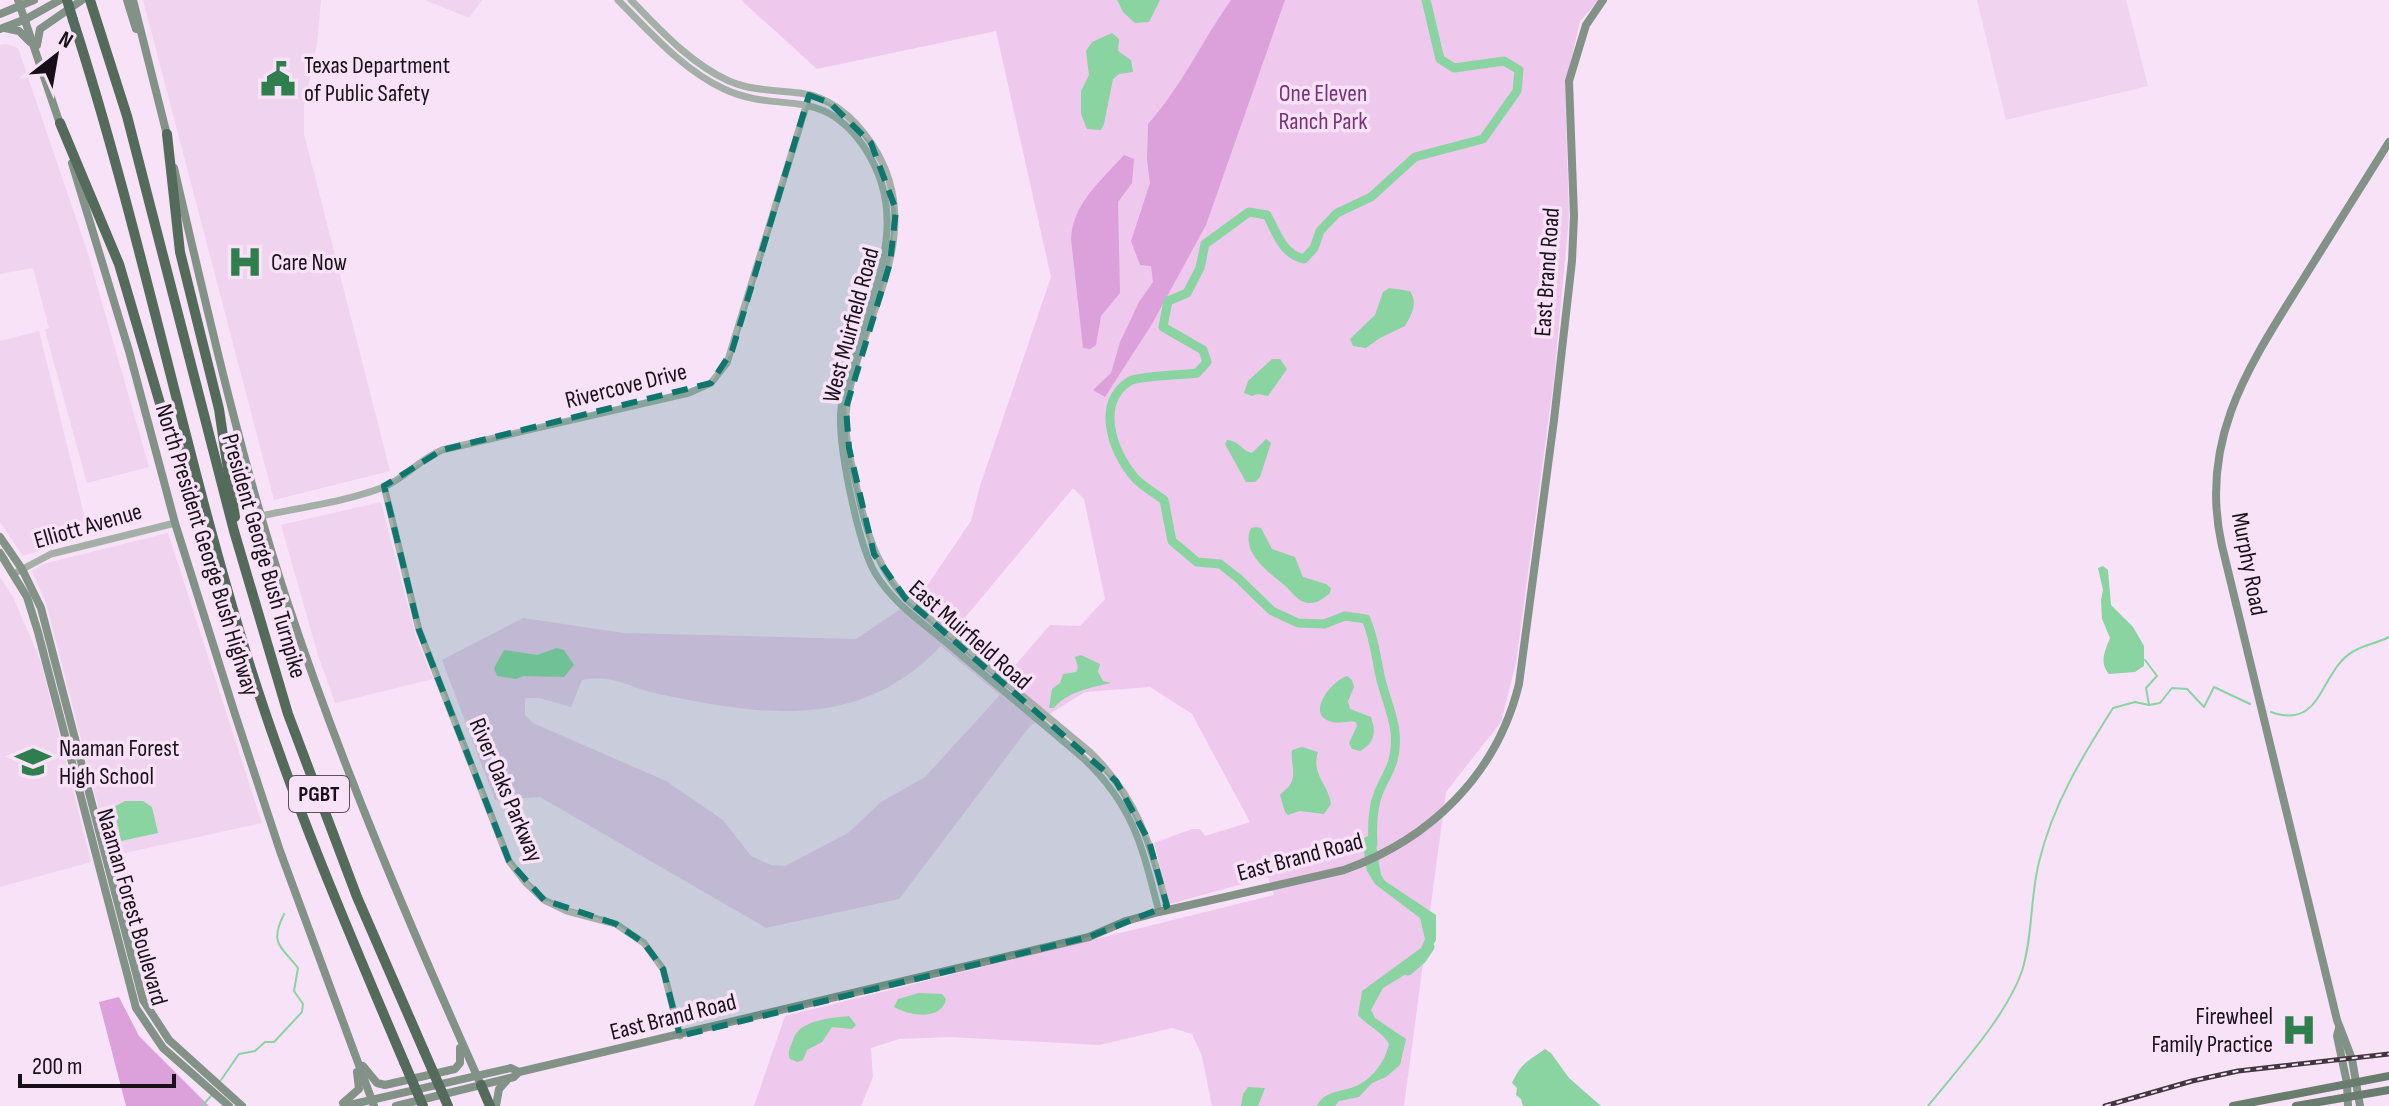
<svg xmlns="http://www.w3.org/2000/svg" width="2389" height="1106" font-family="'Sofia Sans Condensed',sans-serif">
	<rect width="100%" height="100%" fill="#f8e2f7"/>
	<!-- built -->
	<g fill="#efd3ef">
		<polygon points="143,0 321,0 317,44 304,106 304,134 390,471 274,500"/>
		<polygon points="425,0 482,0 469,18"/>
		<polygon points="1977,0 2126,0 2148,86 2006,120"/>
		<polygon points="6,44 18,48 88,254 149,467 87,483 45,330 49,328 33,268 0,274 0,45"/>
		<polygon points="39,331 89,535 23,556 0,522 0,341"/>
		<polygon points="381,502 416,637 433,679 335,703 318,655 281,525"/>
		<polygon points="168,533 262,823 111,856 47,606 32,571 43,564"/>
		<polygon points="0,577 13,597 41,662 91,862 0,887"/>
	</g>
	<!-- green -->
	<path fill="#eec8ed" fill-rule="evenodd" d="M741,0H1599L1580,21L1565,88L1569,217L1554,378L1516,663L1501,722L1446,792L1404,1106H1212L1202,1056L1192,1034L1172,1028L1099,1045L950,1037L899,1039L871,1048L873,1077L861,1106H754L785,1016L1274,895L1268,877L1170,904L1154,843L1192,829H1200L1205,836L1250,822L1192,714L1150,687L1085,692L1030,726L899,899L766,928L540,797L495,800L442,660L523,618L624,633L856,639L920,596L971,521L980,486L1051,277L996,31L817,69ZM1073,488L1084,499L1105,599L1080,626L1050,625L1005,677L953,632ZM941,646L1000,695L925,777L881,802L848,833L785,866L771,865L751,856L723,820L666,781L533,723L525,715V698H539L571,707L582,680C615,674 629,688 659,694C764,716 860,731 941,646Z"/>
	<!-- forest -->
	<g fill="#dca1db">
		<path d="M1231,0H1285L1206,225L1152,324L1105,397L1093,390L1111,373L1120,342L1139,302L1153,282L1151,266L1140,265L1131,241L1150,183L1147,160L1148,124C1182,86 1202,41 1231,0Z"/>
		<path d="M1124,155L1134,159L1132,183L1118,202L1120,293L1101,316L1096,345L1090,349L1083,348L1071,239C1073,203 1101,181 1124,155Z"/>
		<polygon points="119,997 139,1036 209,1106 126,1106 99,1002"/>
	</g>
	<!-- water -->
	<g fill="#89d4a1">
		<polygon points="1117,0 1160,0 1149,22 1135,23 1123,12"/>
		<polygon points="1112,33 1119,39 1118,51 1131,60 1133,72 1119,74 1113,79 1104,124 1101,130 1087,129 1081,114 1081,91 1089,75 1086,51 1092,42"/>
		<path d="M1389,288L1410,291C1418,304 1412,314 1405,326L1380,338L1366,348L1353,346L1350,339L1375,315L1383,292Z"/>
		<polygon points="1272,359 1280,359 1287,369 1268,396 1258,394 1252,396 1244,393 1248,381"/>
		<path d="M1266,439L1271,443L1260,477L1255,482H1246L1225,444L1227,440C1238,440 1242,451 1252,453Z"/>
		<path d="M1256,527L1261,528L1272,549L1295,557L1303,577L1326,584L1331,588L1330,593C1324,598 1317,604 1308,603C1296,601 1292,591 1283,584C1268,572 1240,551 1251,528Z"/>
		<path d="M2103,566L2108,570L2111,605L2133,627L2144,646V666L2135,672L2109,674C2099,662 2105,651 2110,638L2102,619L2101,600L2103,590L2098,568Z"/>
		<polygon points="557,648 564,650 574,665 564,677 524,676 516,679 497,676 494,668 504,650 537,655"/>
		<path d="M1081,655L1100,664L1098,672L1103,681L1111,683C1093,687 1066,692 1054,708H1049L1052,689L1060,683L1063,674L1076,672L1078,668L1075,657Z"/>
		<path d="M1347,676L1352,680L1354,687L1348,701L1350,709L1371,717C1376,732 1375,743 1360,751L1352,749L1349,743L1357,726L1356,722C1347,720 1338,725 1329,721C1306,712 1333,680 1347,676Z"/>
		<path d="M1302,747L1318,752C1311,775 1328,783 1331,804L1324,814L1300,811L1288,815L1285,812L1280,795C1283,791 1287,789 1290,785C1297,774 1290,761 1292,750Z"/>
		<polygon points="125,801 143,801 152,807 158,833 121,841 114,807"/>
		<path d="M1374,833L1381,875L1385,881L1436,915V940L1431,949L1406,974L1383,988L1371,1010L1375,1018L1406,1039L1400,1065L1386,1077L1372,1083L1359,1097L1339,1101L1335,1106H1317C1324,1092 1337,1092 1351,1088C1370,1082 1385,1063 1389,1044C1383,1032 1367,1026 1358,1015L1362,991L1421,948L1425,939L1420,918L1375,884L1367,871L1362,839Z"/>
		<path d="M919,993L942,994L946,999C942,1021 909,1016 894,1007L898,999Z"/>
		<path d="M849,1016L856,1025L852,1029L832,1027L822,1042L807,1050L803,1060L797,1062L790,1059C787,1051 790,1049 793,1040C799,1020 830,1018 849,1016Z"/>
		<path d="M1545,1049L1551,1053L1569,1078L1601,1106H1523L1521,1099L1516,1095L1517,1088L1512,1083C1522,1062 1527,1062 1545,1049Z"/>
		<polygon points="1248,1087 1265,1088 1258,1106 1241,1106 1243,1094"/>
	</g>
	<g fill="none" stroke-linecap="round" stroke-linejoin="round">
		<!-- stream -->
		<g stroke="#89d4a1" stroke-width="2">
			<polyline points="2145,660 2157,676 2146,688 2149,705 2160,703 2172,688 2187,689 2204,707 2214,687 2250,704"/>
			<path d="M2271,712C2324,731 2319,670 2354,651C2364,645 2378,643 2389,637"/>
			<path d="M221,1080L239,1054L255,1051L265,1042H274L302,1012L303,1004L294,991L298,968C281,946 269,944 284,914"/>
			<polyline points="202,1106 211,1096"/>
			<path d="M1928,1106C1959,1067 2006,1017 2022,971C2033,936 2030,897 2039,862C2053,804 2082,757 2113,708L2135,702L2149,705"/>
		</g>
		<!-- river -->
		<g stroke="#89d4a1" stroke-width="9">
			<path d="M1373,844C1372,828 1372,810 1378,794C1382,783 1390,772 1393,760C1401,731 1388,707 1381,680C1376,659 1375,640 1366,619L1345,616L1324,624L1298,623L1272,611L1238,578L1220,564L1197,562L1172,541L1164,500C1155,493 1142,486 1135,478C1112,452 1095,402 1130,381C1138,376 1184,375 1197,373L1207,362L1203,350L1163,327L1168,301L1187,293L1200,268L1205,244L1249,212L1267,215C1276,232 1283,255 1304,259L1314,248L1320,231L1337,213L1371,197L1415,157L1483,139L1517,91L1519,70L1504,61L1454,68L1440,59L1426,0"/>
			<polyline points="1408,971 1422,959 1430,947"/>
		</g>
		<!-- tertiary -->
		<g stroke="#a4afa7" stroke-width="7">
			<path d="M618,0C650,32 683,70 724,89C780,115 821,84 864,147C923,234 852,320 841,408C837,443 858,543 875,573C894,605 926,625 953,648C996,685 1040,721 1083,758C1134,806 1142,846 1159,912"/>
			<path d="M631,0C660,30 691,64 729,81C752,91 776,90 800,93C831,97 855,119 872,144C931,234 859,316 847,406C842,437 854,471 860,502C869,540 879,569 906,599L1090,752C1139,799 1151,847 1168,910"/>
			<polyline points="384,486 419,630 509,861 526,883 544,900 567,911 616,924 644,943 663,969 680,1036"/>
			<path d="M261,516C302,507 345,502 384,487C405,478 420,459 442,450L689,393L711,383L727,363L808,100"/>
			<polyline points="17,572 51,554 175,523"/>
		</g>
		<!-- secondary -->
		<g stroke="#829286" stroke-width="8">
			<polyline points="18,0 61,127"/>
			<polyline points="127,0 136,29"/>
			<polyline points="133,0 168,139"/>
			<polyline points="0,14 34,0"/>
			<polyline points="5,28 19,31 30,42"/>
			<polyline points="0,29 26,19 60,0"/>
			<polyline points="37,45 40,29 82,0"/>
			<polyline points="72,163 129,351 175,523 234,711 280,851 374,1106"/>
			<path d="M174,168C208,313 241,460 287,601C342,767 410,926 481,1085"/>
			<polyline points="0,537 22,569 41,608 143,1000 169,1040 242,1106"/>
			<polyline points="0,553 27,597 38,632 136,1008 163,1048 229,1106"/>
			<polyline points="2339,1028 2337,1036 2347,1083 2348,1106"/>
			<polyline points="363,1066 377,1083 385,1085 455,1069 460,1063 460,1048"/>
			<polyline points="343,1103 359,1089 357,1072"/>
			<polyline points="345,1106 511,1068 519,1072"/>
			<path d="M396,1106L514,1077L519,1072L1089,937L1126,921L1159,912L1344,870C1431,839 1497,774 1519,684L1554,420L1572,261L1574,216L1569,81L1586,25L1603,0"/>
			<polyline points="496,1106 499,1089 508,1079"/>
			<path d="M2360,1106L2352,1059L2337,1020L2222,546C2198,440 2249,366 2302,281C2331,235 2360,188 2389,142"/>
		</g>
		<!-- primary -->
		<g stroke="#697d6f" stroke-width="8">
			<polyline points="2233,1106 2389,1076"/>
			<polyline points="2296,1106 2389,1090"/>
		</g>
		<!-- motorway -->
		<g stroke="#546b5b" stroke-width="10">
			<polyline points="90,0 127,116 234,531 288,714 357,897 424,1051"/>
			<path d="M73,20C140,228 182,442 245,650C288,791 346,926 404,1062"/>
			<polyline points="60,123 119,264 164,417 195,484"/>
			<polyline points="167,134 180,252 219,409 235,517"/>
			<polyline points="481,1085 490,1106"/>
		</g>
		<!-- rail casing -->
		<g stroke="#403640" stroke-width="5">
			<polyline id="rail" points="2105,1106 2192,1081 2238,1071 2389,1054"/>
		</g>
		<!-- rail -->
		<use href="#rail" stroke="#f8e2f7" stroke-width="2" stroke-dasharray="6" stroke-linecap="butt"/>
		<!-- motorway-bridge -->
		<g stroke="#546b5b" stroke-width="10">
			<polyline points="67,0 73,20"/>
			<polyline points="424,1051 448,1106"/>
			<polyline points="404,1062 423,1106"/>
		</g>
	</g>
	<!-- marked area -->
	<path fill="#0f766e" fill-opacity="0.2" stroke="#0f766e" stroke-width="6" stroke-dasharray="16 10" stroke-linejoin="round" d="M809,95L830,103L871,143L896,210L890,263L846,408L849,448L874,554L906,599L1116,781L1149,841L1167,906L1089,937L680,1036L663,969L644,943L616,924L544,900L509,861L419,630L384,486L442,450L711,383L732,351Z"/>
	<!-- icons -->
	<defs>
		<g id="civic-bare" transform="scale(2.76)"><path d="M-.6-6.5H3V-4.5H.6V-3L4-1V1h2V6H-6V1h2V-1L-.6-3ZM-1.2 2.5V6h2.4V2.5Z" fill="#2e7e4e" stroke="#f8e2f7" stroke-width="2.5" paint-order="stroke"/></g>
		<g id="hospital-bare" transform="scale(2.76)"><path d="M-5-5h3v3.5h4V-5h3V5h-3V1.5h-4V5h-3Z" fill="#2e7e4e" stroke="#f8e2f7" stroke-width="2.5" paint-order="stroke"/></g>
		<g id="school-bare" transform="scale(2.76)"><path d="M0-5L7-2L0 1L-7-2ZM-4 1L0 2.5L4 1V4Q0 6-4 4Z" fill="#2e7e4e" stroke="#f8e2f7" stroke-width="2.5" paint-order="stroke"/></g>
	</defs>
	<g fill-rule="evenodd">
		<use href="#civic-bare" x="278" y="79"/>
		<use href="#hospital-bare" x="245" y="262"/>
		<use href="#school-bare" x="33" y="762"/>
		<use href="#hospital-bare" x="2299" y="1030"/>
	</g>
	<g text-anchor="middle" dominant-baseline="central" stroke-width="7" stroke-linejoin="round" paint-order="stroke">
		<!-- shield labels -->
		<rect fill="#f8e2f7" stroke="#5b4f5b" stroke-width="2" x="289" y="776" width="60" height="36" rx="6"/>
		<g font-size="22" font-weight="bold" fill="#181018">
			<text x="319" y="794">PGBT</text>
		</g>
		<!-- poi labels -->
		<g font-size="24" fill="#181018" stroke="#f8e2f7" text-anchor="start">
			<text x="304" y="65">Texas Department<tspan x="304" dy="28">of Public Safety</tspan></text>
			<text x="271" y="262">Care Now</text>
			<text x="59" y="748">Naaman Forest<tspan x="59" dy="28">High School</tspan></text>
			<text x="2273" y="1016" text-anchor="end">Firewheel<tspan x="2273" dy="28">Family Practice</tspan></text>
		</g>
		<!-- park labels -->
		<g font-size="24" fill="#773278" stroke="#f8e2f7">
			<text x="1323" y="93">One Eleven<tspan x="1323" dy="28">Ranch Park</tspan></text>
		</g>
		<!-- street labels -->
		<g font-size="24" fill="#181018" stroke="#f8e2f7">
			<text transform="translate(1547 272) rotate(-86)">East Brand Road</text>
			<text transform="translate(851 325) rotate(-75)">West Muirfield Road</text>
			<text transform="translate(626 386) rotate(-14)">Rivercove Drive</text>
			<text transform="translate(88 526) rotate(-16)">Elliott Avenue</text>
			<text transform="translate(207 550) rotate(73)">North President George Bush Highway</text>
			<text transform="translate(264 556) rotate(74)">President George Bush Turnpike</text>
			<text transform="translate(2249 564) rotate(79)">Murphy Road</text>
			<text transform="translate(970 635) rotate(41)">East Muirfield Road</text>
			<text transform="translate(506 790) rotate(67)">River Oaks Parkway</text>
			<text transform="translate(1300 857) rotate(-15)">East Brand Road</text>
			<text transform="translate(132 907) rotate(74)">Naaman Forest Boulevard</text>
			<text transform="translate(673 1017) rotate(-14)">East Brand Road</text>
		</g>
	</g>
	<!-- north arrow -->
	<g transform="translate(56 56) rotate(31)" stroke="#f8e2f7" stroke-width="6" paint-order="stroke">
	<path d="M0-6L14 30L0 20L-14 30Z" fill="#181018"/>
	<text y="-12" font-size="22" font-weight="bold" text-anchor="middle" fill="#181018">N</text>
	</g>
	<!-- scale -->
	<path d="M20 1074v12h154v-12" fill="none" stroke="#181018" stroke-width="4"/>
	<text x="32" y="1074" font-size="24" fill="#181018" stroke="#f8e2f7" stroke-width="6" paint-order="stroke">200 m</text>
</svg>
